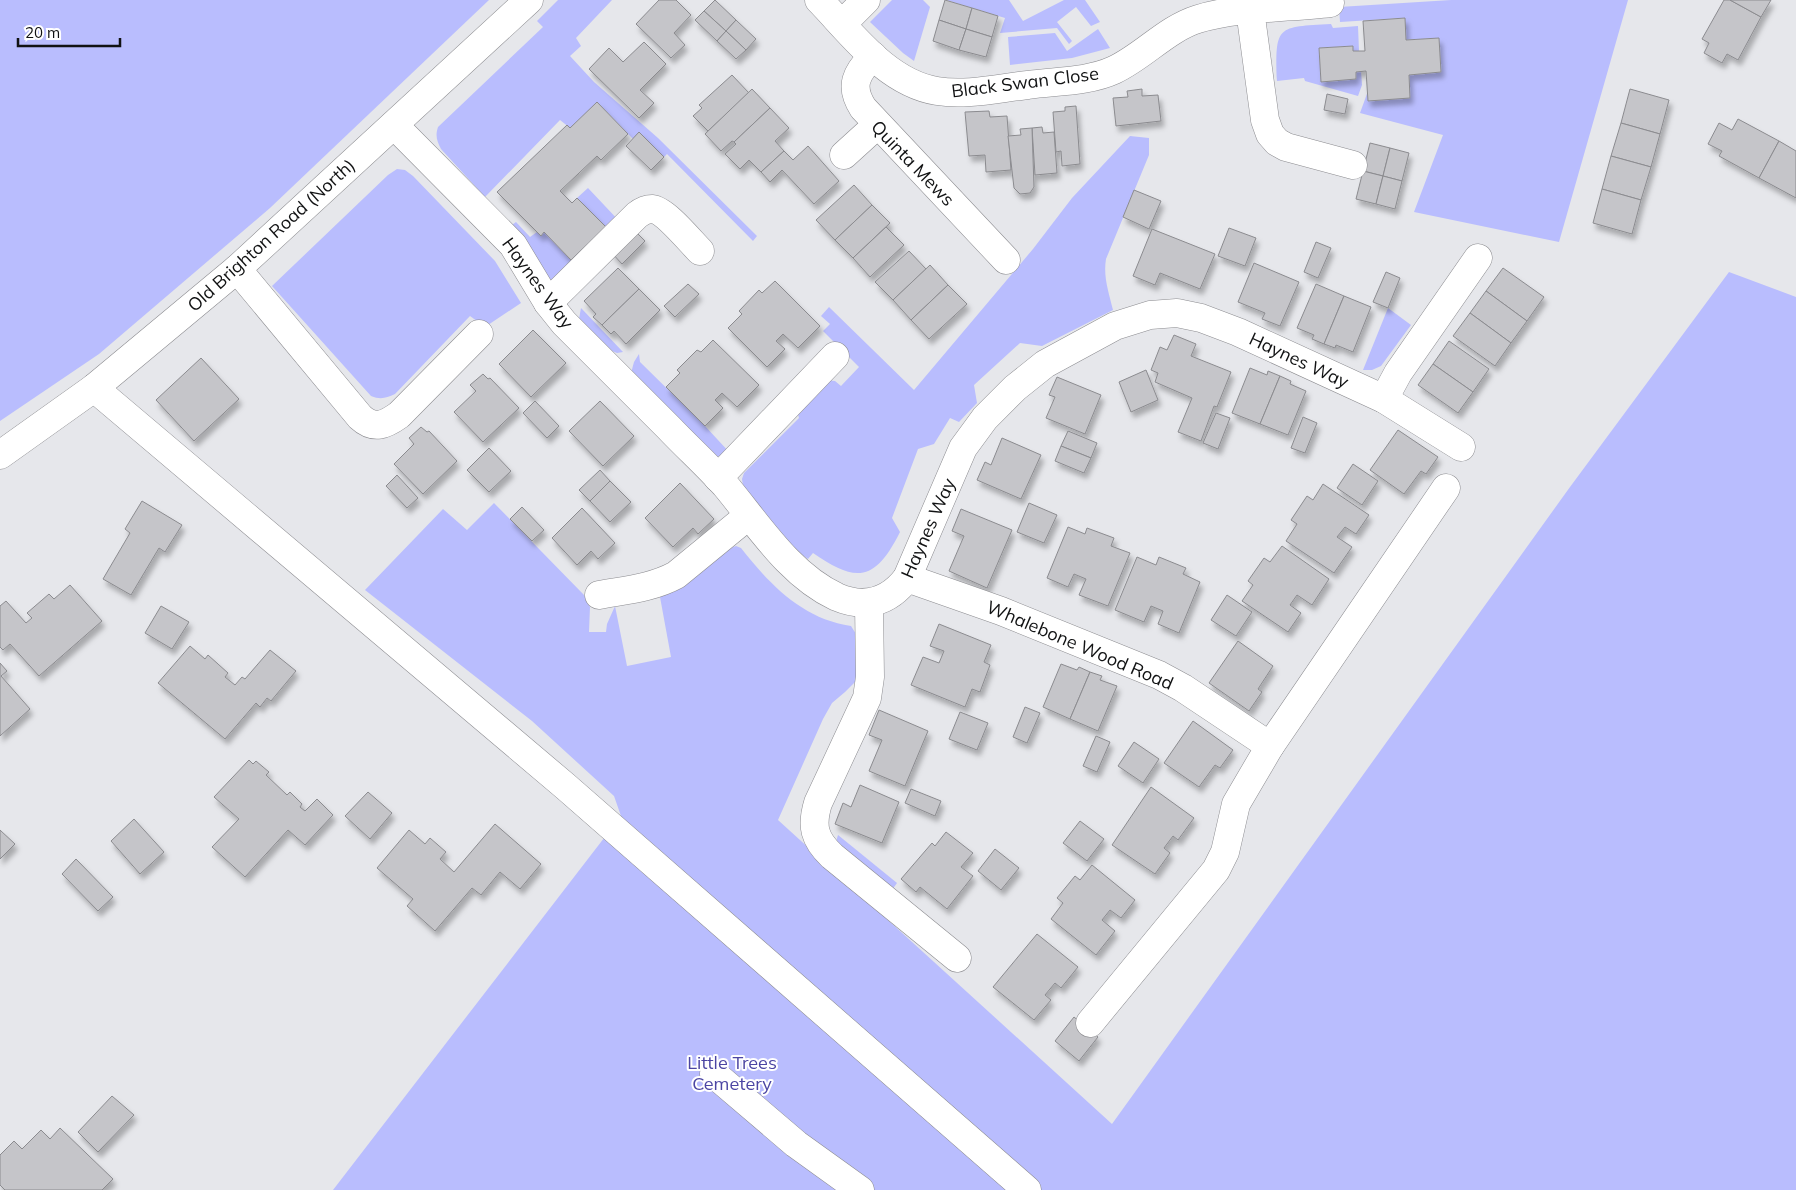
<svg xmlns="http://www.w3.org/2000/svg" width="1796" height="1190" font-family="Mulish,sans-serif">
	<defs>
		<filter id="shadow"><feDropShadow dx="3" dy="5.5" stdDeviation="2.5" flood-color="#0004"/></filter>
	</defs>
	<rect width="100%" height="100%" fill="#e6e7eb"/>
	<!-- green -->
	<g fill="#b9bdfe">
		<polygon points="0,0 489,0 270,208 99,354 0,421"/>
		<path d="M558,0H612L576,38L581,46L570,56L594,82L658,138L757,236L753,241L667,154L664,157L639,133L633,139L598,103L570,128L560,120L485,197L441,149C437,141 435,136 438,127L543,27L537,21Z"/>
		<polygon points="892,0 923,0 930,7 914,61 903,53 870,22"/>
		<polygon points="946,0 1009,0 1023,21 1064,0 1085,0 1100,22 1091,26 1076,7 1057,22 1072,41 1069,44 1057,28 1000,33 1005,18"/>
		<polygon points="1451,0 1628,0 1559,242 1414,212 1443,135 1360,113 1368,91 1410,98 1409,75 1441,72 1439,38 1406,40 1404,18 1340,22 1339,7"/>
		<path d="M1331,24L1333,28L1358,26L1359,51H1353L1352,46L1319,48L1321,81L1356,79V72L1361,71L1362,85L1358,96L1305,81L1304,78L1277,81C1275,25 1277,27 1331,24Z"/>
		<polygon points="1098,29 1110,48 1072,58 1010,65 1008,37 1055,33 1067,51"/>
		<path d="M1130,136L1149,138V155L1106,259C1103,277 1109,293 1113,310L1042,346L1020,343L974,385L977,403L959,422L950,418L934,444L918,449L892,518L900,532C875,582 856,583 813,553L808,559L792,548L743,486L742,479L744,473L799,418L797,411L826,380L835,381L841,386L859,367L823,331L830,324L821,316L829,307L914,390L1033,249L1072,198Z"/>
		<path d="M397,169L405,170L413,176L495,261L521,303L485,327L470,316L395,394C386,398 381,400 371,396L272,286L388,175Z"/>
		<polygon points="588,188 621,223 555,280 549,280 512,225 516,222 530,237 537,232 541,236 544,232 571,260 605,227 577,198"/>
		<path d="M1729,272L1796,297V1190H333L621,816L614,796L532,721L365,590L443,509L467,530L494,503L584,595L590,607L589,632H606L607,624L615,606L627,666L671,657L660,597L728,549L736,546L741,548C770,585 803,619 851,626L856,634L857,673L855,682L845,692L832,703L823,719L778,820L1112,1124L1570,487Z"/>
		<polygon points="581,308 623,352 617,353 612,351 579,319"/>
		<polygon points="1388,308 1411,325 1381,366 1372,370 1363,370"/>
		<polygon points="639,354 640,362 705,426 730,453 727,455 716,457 631,373 634,362"/>
		<polygon points="838,835 897,883 892,890 836,842"/>
	</g>
	<!-- building -->
	<g fill="#c5c5c9" stroke="#8b8b8f" filter="url(#shadow)">
		<polygon points="659,0 676,0 691,15 674,33 685,45 671,58 636,24"/>
		<polygon points="715,0 736,20 726,31 704,11"/>
		<polygon points="945,0 972,8 966,29 939,20"/>
		<polygon points="1724,0 1730,0 1761,17 1738,60 1727,54 1722,63 1704,53 1709,43 1702,39"/>
		<polygon points="1730,0 1771,0 1761,17"/>
		<polygon points="972,8 998,16 992,37 966,29"/>
		<polygon points="704,11 726,31 717,41 695,20"/>
		<polygon points="1405,18 1406,40 1439,38 1441,72 1409,75 1410,98 1368,101 1366,71 1356,72 1356,79 1321,82 1319,48 1353,46 1353,51 1365,51 1363,21"/>
		<polygon points="736,20 756,39 746,50 726,31"/>
		<polygon points="939,20 966,29 959,50 933,41"/>
		<polygon points="966,29 992,37 986,57 959,50"/>
		<polygon points="726,31 746,50 736,59 717,41"/>
		<polygon points="644,42 666,64 640,90 654,103 639,118 589,69 609,48 623,62"/>
		<polygon points="732,75 749,93 708,131 693,116 702,108 699,105"/>
		<polygon points="752,89 770,108 734,142 732,141 721,151 705,134"/>
		<polygon points="1142,89 1142,96 1158,95 1161,121 1116,126 1113,98 1128,97 1127,91"/>
		<polygon points="1630,89 1669,100 1660,134 1621,123"/>
		<polygon points="1327,94 1348,99 1345,114 1324,110"/>
		<polygon points="597,102 628,134 601,160 597,156 560,191 572,203 577,198 606,227 571,260 544,232 541,236 497,192 567,125 570,128"/>
		<polygon points="1076,106 1080,164 1062,166 1061,151 1056,152 1053,112 1065,111 1065,107"/>
		<polygon points="770,108 789,128 775,141 784,151 761,172 749,160 740,169 725,154 736,144 734,142"/>
		<polygon points="989,111 990,117 1007,116 1011,170 986,172 985,155 969,156 965,112"/>
		<polygon points="1738,119 1779,141 1759,178 1719,156 1722,151 1708,144 1719,123 1732,130"/>
		<polygon points="1621,123 1660,134 1651,167 1611,156"/>
		<polygon points="1042,127 1043,133 1054,132 1057,173 1035,175 1032,128"/>
		<polygon points="1032,128 1034,187 1030,193 1020,194 1014,188 1008,136 1021,135 1020,129"/>
		<polygon points="639,132 664,157 651,170 626,146"/>
		<polygon points="1779,141 1796,151 1796,198 1759,178"/>
		<polygon points="1370,143 1390,148 1383,176 1363,171"/>
		<polygon points="808,146 839,181 814,204 782,170 770,182 761,172 784,151 793,160"/>
		<polygon points="1390,148 1409,153 1402,181 1383,176"/>
		<polygon points="1611,156 1651,167 1641,200 1602,189"/>
		<polygon points="1363,171 1383,176 1376,204 1356,199"/>
		<polygon points="1383,176 1402,181 1395,209 1376,204"/>
		<polygon points="854,185 872,205 835,240 816,220"/>
		<polygon points="1602,189 1641,200 1632,234 1593,223"/>
		<polygon points="1134,190 1161,201 1149,229 1123,217"/>
		<polygon points="872,205 890,223 853,258 835,240"/>
		<polygon points="886,227 904,245 870,277 853,258"/>
		<polygon points="1229,228 1256,238 1245,266 1218,256"/>
		<polygon points="1152,229 1215,254 1200,289 1160,273 1155,285 1133,276"/>
		<polygon points="634,230 645,241 622,264 611,252"/>
		<polygon points="1316,242 1331,248 1318,278 1304,272"/>
		<polygon points="909,251 926,269 893,300 875,282"/>
		<polygon points="1254,263 1299,282 1280,326 1262,319 1265,313 1238,302"/>
		<polygon points="930,265 948,285 911,320 893,300"/>
		<polygon points="618,268 639,289 602,325 593,317 596,314 584,301"/>
		<polygon points="1503,268 1544,297 1527,321 1486,291"/>
		<polygon points="1386,272 1400,278 1388,308 1373,302"/>
		<polygon points="775,281 820,326 798,348 783,334 776,341 785,349 767,367 728,328 742,314 739,311 759,290 762,293"/>
		<polygon points="688,284 699,294 675,317 664,306"/>
		<polygon points="1316,284 1344,296 1324,344 1312,339 1314,335 1297,328"/>
		<polygon points="948,285 967,304 929,339 911,320"/>
		<polygon points="639,289 660,310 626,344 614,331 611,334 602,325"/>
		<polygon points="1486,291 1527,321 1511,343 1470,313"/>
		<polygon points="1344,296 1371,307 1353,352 1336,345 1335,348 1324,344"/>
		<polygon points="1470,313 1511,343 1495,366 1453,336"/>
		<polygon points="533,330 566,363 531,397 499,364"/>
		<polygon points="1174,335 1196,344 1191,356 1231,372 1217,407 1214,406 1201,441 1178,432 1192,398 1155,382 1158,373 1151,370 1160,347 1167,350"/>
		<polygon points="713,340 759,385 737,407 722,393 715,400 723,408 705,426 666,387 680,373 677,370 697,350 701,352"/>
		<polygon points="1449,341 1489,369 1473,392 1433,364"/>
		<polygon points="201,358 239,399 194,441 156,400"/>
		<polygon points="1433,364 1473,392 1458,413 1418,385"/>
		<polygon points="1250,368 1267,375 1268,371 1280,376 1260,424 1232,413"/>
		<polygon points="1146,370 1158,400 1131,412 1119,382"/>
		<polygon points="483,374 488,379 490,378 519,408 483,442 454,412 476,391 470,385"/>
		<polygon points="1280,376 1291,381 1290,384 1306,391 1288,435 1260,424"/>
		<polygon points="1057,377 1101,395 1085,434 1046,418 1055,397 1049,395"/>
		<polygon points="535,401 559,426 547,438 523,413"/>
		<polygon points="600,401 634,436 603,466 569,431"/>
		<polygon points="1216,413 1230,418 1218,449 1203,443"/>
		<polygon points="1303,417 1317,423 1305,453 1291,448"/>
		<polygon points="421,427 427,432 429,431 457,461 423,494 394,464 414,444 409,438"/>
		<polygon points="1398,430 1438,457 1426,474 1421,471 1404,494 1370,470"/>
		<polygon points="1068,431 1097,443 1091,458 1061,446"/>
		<polygon points="1002,438 1041,455 1021,499 977,480 985,462 991,465"/>
		<polygon points="1061,446 1091,458 1084,473 1055,461"/>
		<polygon points="489,448 511,471 489,492 467,470"/>
		<polygon points="1353,464 1378,481 1362,505 1337,488"/>
		<polygon points="600,470 610,481 590,501 579,490"/>
		<polygon points="397,475 418,498 407,508 386,486"/>
		<polygon points="610,481 631,502 610,522 590,501"/>
		<polygon points="680,483 714,519 698,534 693,528 673,547 645,518"/>
		<polygon points="1323,484 1369,515 1356,534 1345,527 1337,537 1352,547 1334,573 1286,541 1297,524 1291,520 1307,496 1313,500"/>
		<polygon points="142,501 182,525 165,552 159,548 131,595 103,579 130,533 125,529"/>
		<polygon points="1029,503 1057,515 1044,543 1017,532"/>
		<polygon points="522,507 544,530 532,541 510,519"/>
		<polygon points="582,508 615,543 598,559 591,551 577,565 552,538"/>
		<polygon points="961,509 1012,530 987,588 949,571 964,536 952,531"/>
		<polygon points="1068,527 1085,534 1087,528 1114,538 1111,546 1130,553 1108,606 1079,595 1086,579 1074,574 1068,587 1047,578"/>
		<polygon points="1282,546 1329,579 1312,605 1297,595 1290,605 1301,613 1288,632 1242,601 1253,585 1248,581 1264,558 1270,562"/>
		<polygon points="1137,557 1156,565 1159,557 1186,568 1183,574 1200,582 1179,633 1158,624 1163,611 1151,606 1144,622 1115,610"/>
		<polygon points="70,585 102,621 39,676 10,644 3,650 0,647 0,606 6,601 26,623 32,618 27,613 49,594 54,599"/>
		<polygon points="1227,595 1252,612 1236,636 1211,620"/>
		<polygon points="161,606 189,622 172,649 145,633"/>
		<polygon points="939,624 991,645 984,662 990,665 980,692 972,689 965,707 911,685 923,657 939,663 944,651 930,646"/>
		<polygon points="1238,641 1273,666 1258,689 1262,692 1249,711 1209,683"/>
		<polygon points="190,646 205,659 208,655 228,673 225,677 235,685 242,677 245,679 270,650 296,671 271,701 267,698 260,707 256,703 225,739 158,683"/>
		<polygon points="0,663 7,671 1,676 30,709 0,736"/>
		<polygon points="1061,664 1077,670 1079,667 1090,672 1070,719 1043,707"/>
		<polygon points="1090,672 1102,676 1100,680 1117,686 1098,731 1070,719"/>
		<polygon points="1025,707 1040,713 1027,743 1013,737"/>
		<polygon points="879,710 928,731 905,786 869,771 882,740 869,735"/>
		<polygon points="960,712 988,723 977,750 949,739"/>
		<polygon points="1193,721 1233,750 1220,768 1215,765 1199,787 1164,763"/>
		<polygon points="1096,736 1110,742 1097,772 1083,766"/>
		<polygon points="1134,742 1159,759 1143,783 1118,766"/>
		<polygon points="249,760 253,764 256,761 269,772 266,775 287,795 290,792 302,804 300,807 305,811 317,799 333,815 305,845 288,830 245,877 212,847 239,819 214,797"/>
		<polygon points="860,785 899,802 882,843 835,824 843,803 851,807"/>
		<polygon points="1151,787 1194,818 1178,840 1173,836 1164,848 1170,853 1155,874 1112,845"/>
		<polygon points="911,789 941,801 935,816 905,803"/>
		<polygon points="368,792 392,813 370,839 345,816"/>
		<polygon points="134,819 164,852 140,874 111,841"/>
		<polygon points="1080,821 1104,839 1087,861 1063,843"/>
		<polygon points="495,824 541,864 520,889 500,872 481,895 472,888 435,931 407,906 413,899 377,868 409,830 425,844 430,838 446,852 440,859 454,872"/>
		<polygon points="0,830 15,844 0,859"/>
		<polygon points="946,832 973,853 961,867 973,876 947,909 920,887 916,892 901,879 932,843 935,846"/>
		<polygon points="995,849 1019,868 1001,890 978,871"/>
		<polygon points="76,859 113,897 98,911 62,874"/>
		<polygon points="1092,865 1135,900 1121,918 1110,910 1102,920 1115,931 1096,955 1051,919 1063,903 1057,898 1075,876 1080,880"/>
		<polygon points="1037,934 1078,967 1061,988 1055,983 1045,995 1051,1000 1034,1020 993,987"/>
		<polygon points="1074,1017 1098,1037 1079,1061 1055,1041"/>
		<polygon points="112,1096 134,1115 98,1152 78,1132"/>
		<polygon points="60,1128 113,1179 102,1190 5,1190 0,1185 0,1155 14,1141 22,1149 41,1130 50,1139"/>
	</g>
	<g fill="none" stroke-linecap="round" stroke-linejoin="round">
		<!-- minor casing -->
		<g stroke="#8c8c90" stroke-width="29">
			<g id="minor">
				<path d="M819,0C852,34 887,83 937,91C966,96 999,88 1028,85C1055,81 1088,82 1114,70C1144,56 1166,29 1198,19C1236,7 1289,8 1330,3"/>
				<polyline points="1250,10 1265,120 1270,134 1277,142 1286,147 1353,165"/>
				<polyline points="842,24 866,0"/>
				<path d="M873,56C856,73 849,86 863,108L1006,260"/>
				<path d="M394,125L513,245L548,303L564,323C599,358 634,393 669,428C687,447 707,465 725,485C757,523 789,575 837,597C865,609 889,602 907,578L963,448L985,418L1015,388L1045,364L1115,326L1150,315L1177,313L1201,318L1238,332L1384,399L1461,447"/>
				<polyline points="844,155 877,125"/>
				<path d="M237,269L360,417C374,430 385,425 399,415L479,334"/>
				<path d="M548,303L637,215C642,211 646,209 652,209C665,210 690,241 700,251"/>
				<polyline points="94,388 565,786 1027,1190"/>
				<polyline points="1384,399 1398,373 1478,258"/>
				<polyline points="0,455 94,388 237,269 529,0"/>
				<polyline points="718,478 835,356"/>
				<polyline points="907,578 1001,611 1159,675 1183,688 1270,746 1446,488"/>
				<path d="M599,595C626,590 652,588 676,575L748,516"/>
				<path d="M869,603L870,677L867,698L818,803C811,826 814,839 832,856L957,958"/>
				<polyline points="1090,1023 1216,870 1225,852 1236,804 1270,746"/>
				<polyline points="714,1074 796,1144 860,1190"/>
			</g>
		</g>
		<!-- minor -->
		<use href="#minor" stroke="#fff" stroke-width="28"/>
	</g>
	<g text-anchor="middle" dominant-baseline="central" stroke-width="4" stroke-linejoin="round" paint-order="stroke">
		<!-- street labels -->
		<g font-size="18" fill="#111213" stroke="#fff">
			<text transform="translate(1025 82) rotate(-7)">Black Swan Close</text>
			<text transform="translate(913 163) rotate(46)">Quinta Mews</text>
			<text transform="translate(271 235) rotate(-42)">Old Brighton Road (North)</text>
			<text transform="translate(538 283) rotate(54)">Haynes Way</text>
			<text transform="translate(1299 360) rotate(25)">Haynes Way</text>
			<text transform="translate(928 528) rotate(-66)">Haynes Way</text>
			<text transform="translate(1080 645) rotate(23)">Whalebone Wood Road</text>
		</g>
		<!-- park labels -->
		<g font-size="18" fill="#4b45a3" stroke="#fff">
			<text x="732" y="1062">Little Trees<tspan x="732" dy="21">Cemetery</tspan></text>
		</g>
	</g>
	<!-- scale -->
	<path d="M18 38v8h102v-8" fill="none" stroke="#111213" stroke-width="2.5"/>
	<text x="25" y="38" font-size="15" fill="#111213" stroke="#ffffff" stroke-width="4" paint-order="stroke">20 m</text>
</svg>
